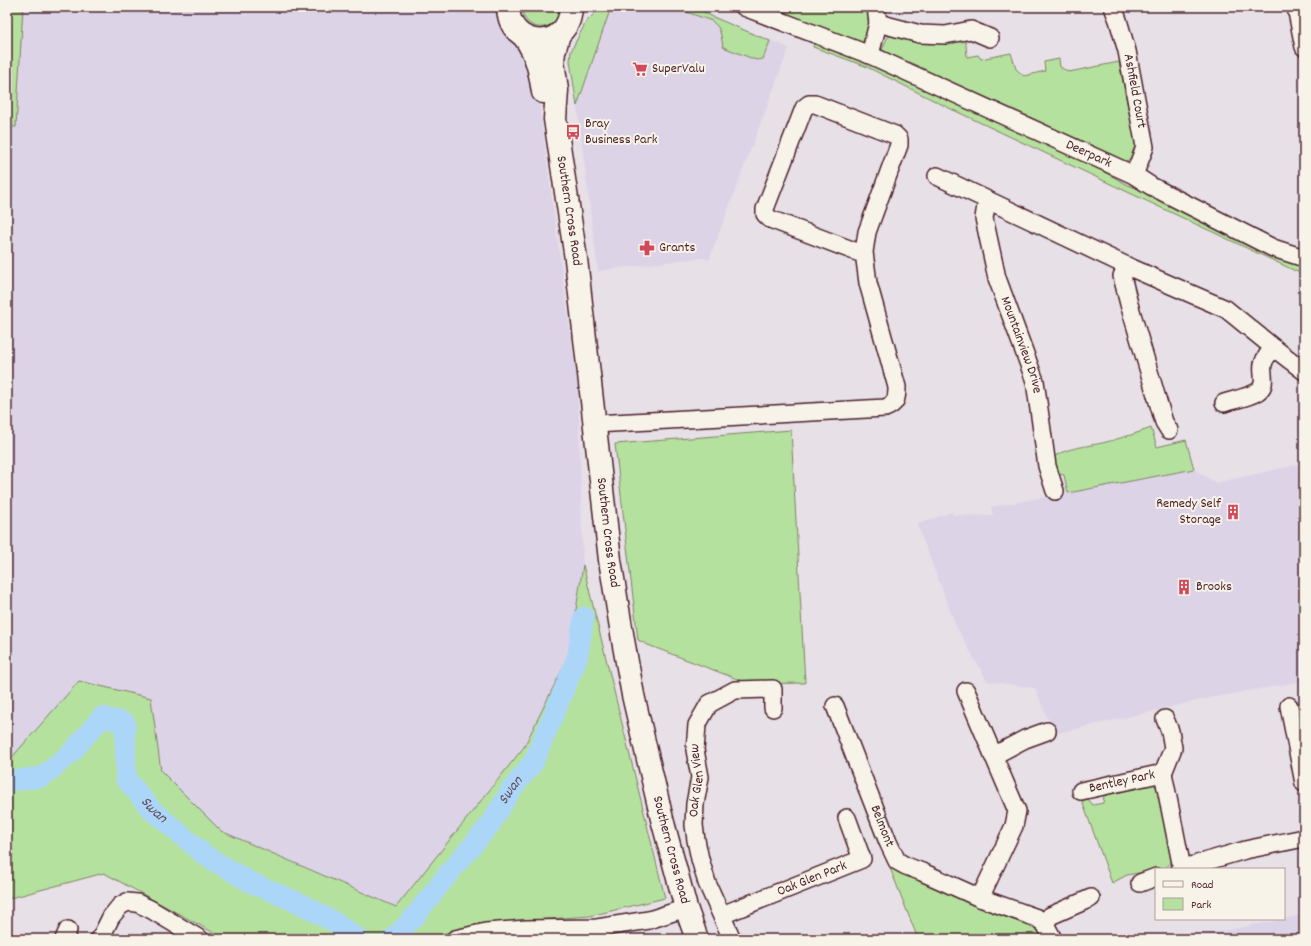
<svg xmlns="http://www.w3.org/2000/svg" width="1311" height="946" font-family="Dekko,sans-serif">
	<rect width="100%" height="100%" fill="#e7e0e7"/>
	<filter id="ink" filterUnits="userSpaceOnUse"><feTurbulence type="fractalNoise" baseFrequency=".025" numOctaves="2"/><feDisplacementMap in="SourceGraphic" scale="8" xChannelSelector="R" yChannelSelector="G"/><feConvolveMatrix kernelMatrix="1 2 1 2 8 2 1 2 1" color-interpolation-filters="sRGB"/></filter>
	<g filter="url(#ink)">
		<!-- built -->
		<g fill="#dcd3e7">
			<polygon points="13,7 516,7 531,45 578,389 583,565 569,655 524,747 396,907 221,831 161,771 151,698 7,763 7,19"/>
			<polygon points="593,7 697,7 726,22 789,48 709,260 703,258 681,260 598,271 577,106 570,61 571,51 574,43 581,32 586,22 594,13"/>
			<polygon points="1304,463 1304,681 1209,698 1054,734 1035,688 987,681 956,626 917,524 952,512 954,515 993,516 991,507 1194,469 1216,483"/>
			<polygon points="1304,914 1304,939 1182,939 1284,919"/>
		</g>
		<!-- green -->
		<g fill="#b5e19e" stroke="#808064">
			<polygon points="7,7 23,7 16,127 7,127"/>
			<path d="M522,7H563C557,35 522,33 522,7Z"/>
			<polygon points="595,7 609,7 609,13 577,106 570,61 571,51 586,22 596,12"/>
			<polygon points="672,7 695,7 713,17 770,41 763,59 756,60 723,47 721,35 718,27 712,21"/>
			<polygon points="763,7 867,7 870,23 862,44"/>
			<polygon points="892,34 921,38 928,44 946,41 965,34 967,57 978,55 981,59 1011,53 1016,69 1024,76 1045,71 1044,62 1059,59 1060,67 1069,72 1119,62 1136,147 1134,155 1122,165 991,104 882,50 887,38"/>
			<polygon points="815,40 992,111 1128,185 1147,192 1304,265 1304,275 947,107 865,66 813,47"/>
			<path d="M1151,428L1157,447L1186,440L1194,469L1068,493L1064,475L1055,473L1053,458C1064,447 1094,446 1110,441C1124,437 1138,433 1151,428Z"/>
			<polygon points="791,430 805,683 750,684 648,645 638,640 615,444"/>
			<polygon points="583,565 665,898 590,916 477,924 436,936 431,939 225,939 104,873 7,899 7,763 79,681 151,698 161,771 221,831 396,907 524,747 569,655"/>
			<polygon points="1146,783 1154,784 1159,792 1172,856 1171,863 1165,868 1127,875 1112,883 1082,801 1088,799 1093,805 1103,803 1104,796 1109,790"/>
			<polygon points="898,865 908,873 1041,932 1048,939 918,939 890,868"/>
		</g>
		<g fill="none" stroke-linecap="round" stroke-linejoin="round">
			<!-- river -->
			<g stroke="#acd6f7" stroke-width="21">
				<path id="s1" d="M7,781L42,777L72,752L102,717L125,723L126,779L152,810L206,856L250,882L301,904L338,924L358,939"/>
				<path id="s2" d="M393,939L415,916L453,868L489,826L511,790L533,763L577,659L584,617"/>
			</g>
			<!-- minor casing -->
			<g stroke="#4a1f2b" stroke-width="20">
				<g id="minor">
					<path id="s3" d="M744,7L870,55L1134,175L1151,186L1273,248L1304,258"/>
					<path id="s4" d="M1113,7L1118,20L1127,51L1145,147L1134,175"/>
					<polyline points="1296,7 1304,47"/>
					<polyline points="878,23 920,34 945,35 971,30 990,38"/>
					<polyline points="870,55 878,23 876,7"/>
					<polyline points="937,176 1127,266 1226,309 1274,348 1304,371"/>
					<path id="s5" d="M987,200L984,218L997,278L1035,381L1047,466L1055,491"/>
					<polyline points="1127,266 1122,276 1129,304 1164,422 1169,430"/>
					<path d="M1224,403C1233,400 1249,397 1257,392C1268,385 1261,375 1263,364C1265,357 1269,353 1274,348"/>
					<path d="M595,424L885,408C896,404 897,399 897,387L868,283L864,252L867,232L899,145V139L895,135L815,104H809L804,108L765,209V214L770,219L857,252H864"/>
					<polyline points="966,691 1017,811 1014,826 980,898"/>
					<path id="s6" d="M835,706L888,842L897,861L906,866L922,872L980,898L1037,918L1045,924L1053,939"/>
					<polyline points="1289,706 1304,783"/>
					<polyline points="993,756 1025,739 1047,731"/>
					<polyline points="1163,773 1173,748 1170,731 1165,719"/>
					<path id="s7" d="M1081,791L1163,773L1182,868"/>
					<polyline points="1180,869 1245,850 1304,838"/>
					<polyline points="1140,883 1156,877"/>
					<path id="s8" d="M722,915L862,859L847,818"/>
					<polyline points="1045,924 1050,916 1091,898"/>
					<polyline points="64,939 68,930"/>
					<polyline points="100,939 111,917 120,906 127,902 137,903 150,909 200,939"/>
					<polyline points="455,939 486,932 526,929 597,928 649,920 686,908"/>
					<path id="s9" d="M732,939L707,883L700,859L696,840L694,825L695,804L700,777L695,750L697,725L709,704L735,690L773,689V708"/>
				</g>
			</g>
			<!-- major casing -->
			<g stroke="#4a1f2b" stroke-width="25">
				<g id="major">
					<path d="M508,7C509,51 570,52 571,7"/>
					<path id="s10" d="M559,34L554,52L553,61L557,90L555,119L576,259L610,560L623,640L633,695L662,819L686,908L697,939"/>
					<path d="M525,38C537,55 540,72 543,92"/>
				</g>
			</g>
			<!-- minor -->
			<use href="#minor" stroke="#f7f3e8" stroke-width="17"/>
			<!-- major -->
			<use href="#major" stroke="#f7f3e8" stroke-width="22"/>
		</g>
	</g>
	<!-- icons -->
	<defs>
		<g id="supermarket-bare" transform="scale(1.2)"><path d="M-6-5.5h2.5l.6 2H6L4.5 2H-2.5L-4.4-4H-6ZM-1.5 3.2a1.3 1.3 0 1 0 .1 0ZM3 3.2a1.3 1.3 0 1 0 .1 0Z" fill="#d1495b" stroke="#f7f3e8" stroke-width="2.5" paint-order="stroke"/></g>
		<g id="bus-bare" transform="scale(1.2)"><path d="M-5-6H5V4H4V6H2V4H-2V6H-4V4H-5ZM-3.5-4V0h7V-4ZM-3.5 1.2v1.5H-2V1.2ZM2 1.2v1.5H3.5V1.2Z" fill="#d1495b" stroke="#f7f3e8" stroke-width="2.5" paint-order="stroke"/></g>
		<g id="pharmacy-bare" transform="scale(1.2)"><path d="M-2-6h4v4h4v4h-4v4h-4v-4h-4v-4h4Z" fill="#d1495b" stroke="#f7f3e8" stroke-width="2.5" paint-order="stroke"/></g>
		<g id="building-bare" transform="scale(1.2)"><path d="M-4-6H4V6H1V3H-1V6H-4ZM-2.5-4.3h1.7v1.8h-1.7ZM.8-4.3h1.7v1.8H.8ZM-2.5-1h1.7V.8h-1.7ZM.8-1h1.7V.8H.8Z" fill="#d1495b" stroke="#f7f3e8" stroke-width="2.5" paint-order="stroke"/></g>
	</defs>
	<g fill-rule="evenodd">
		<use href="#supermarket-bare" x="640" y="69"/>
		<use href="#bus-bare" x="573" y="132"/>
		<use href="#pharmacy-bare" x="647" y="248"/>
		<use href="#building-bare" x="1233" y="512"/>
		<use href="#building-bare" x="1184" y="587"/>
	</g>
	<g text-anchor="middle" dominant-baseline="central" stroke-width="4" stroke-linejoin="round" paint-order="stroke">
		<!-- poi labels -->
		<g font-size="14" fill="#4a1f2b" stroke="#f7f3e8" text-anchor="start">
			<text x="652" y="69">SuperValu</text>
			<text x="585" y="124">Bray<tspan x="585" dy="16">Business Park</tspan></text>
			<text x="659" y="248">Grants</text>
			<text x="1221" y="504" text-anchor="end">Remedy Self<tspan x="1221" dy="16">Storage</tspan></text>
			<text x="1196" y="587">Brooks</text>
		</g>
		<!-- street labels -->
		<g font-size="14" fill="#4a1f2b" stroke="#f7f3e8">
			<text stroke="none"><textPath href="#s4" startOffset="87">Ashfield Court</textPath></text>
			<text stroke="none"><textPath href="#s3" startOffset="375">Deerpark</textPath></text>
			<text stroke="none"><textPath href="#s10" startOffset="179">Southern Cross Road</textPath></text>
			<text stroke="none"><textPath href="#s5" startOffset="151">Mountainview Drive</textPath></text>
			<text stroke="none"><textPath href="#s10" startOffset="503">Southern Cross Road</textPath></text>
			<text stroke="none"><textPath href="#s9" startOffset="166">Oak Glen View</textPath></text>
			<text stroke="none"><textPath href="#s7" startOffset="42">Bentley Park</textPath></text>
			<text stroke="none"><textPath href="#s6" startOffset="129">Belmont</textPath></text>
			<text stroke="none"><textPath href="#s10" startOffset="827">Southern Cross Road</textPath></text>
			<text stroke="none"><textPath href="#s8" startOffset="97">Oak Glen Park</textPath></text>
		</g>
		<!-- water labels -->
		<g font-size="15" font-style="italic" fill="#624d5e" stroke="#f7f3e8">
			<text stroke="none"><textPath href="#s2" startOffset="190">Swan</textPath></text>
			<text stroke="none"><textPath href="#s1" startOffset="242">Swan</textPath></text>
		</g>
	</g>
	<!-- margin -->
	<rect width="1311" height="946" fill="none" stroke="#f7f3e8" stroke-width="24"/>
	<rect x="12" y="12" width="1287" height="922" fill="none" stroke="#4a1f2b" stroke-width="1.5" filter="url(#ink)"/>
	<!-- legend -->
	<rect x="1155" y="868" width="130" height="52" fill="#f7f3e8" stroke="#b29e9c"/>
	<rect x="1163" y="881" width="20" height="6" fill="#f7f3e8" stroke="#b29e9c"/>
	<text x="1191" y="888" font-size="12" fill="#4a1f2b">Road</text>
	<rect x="1163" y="898" width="20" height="12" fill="#b5e19e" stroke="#b29e9c"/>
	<text x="1191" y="908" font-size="12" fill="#4a1f2b">Park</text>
</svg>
